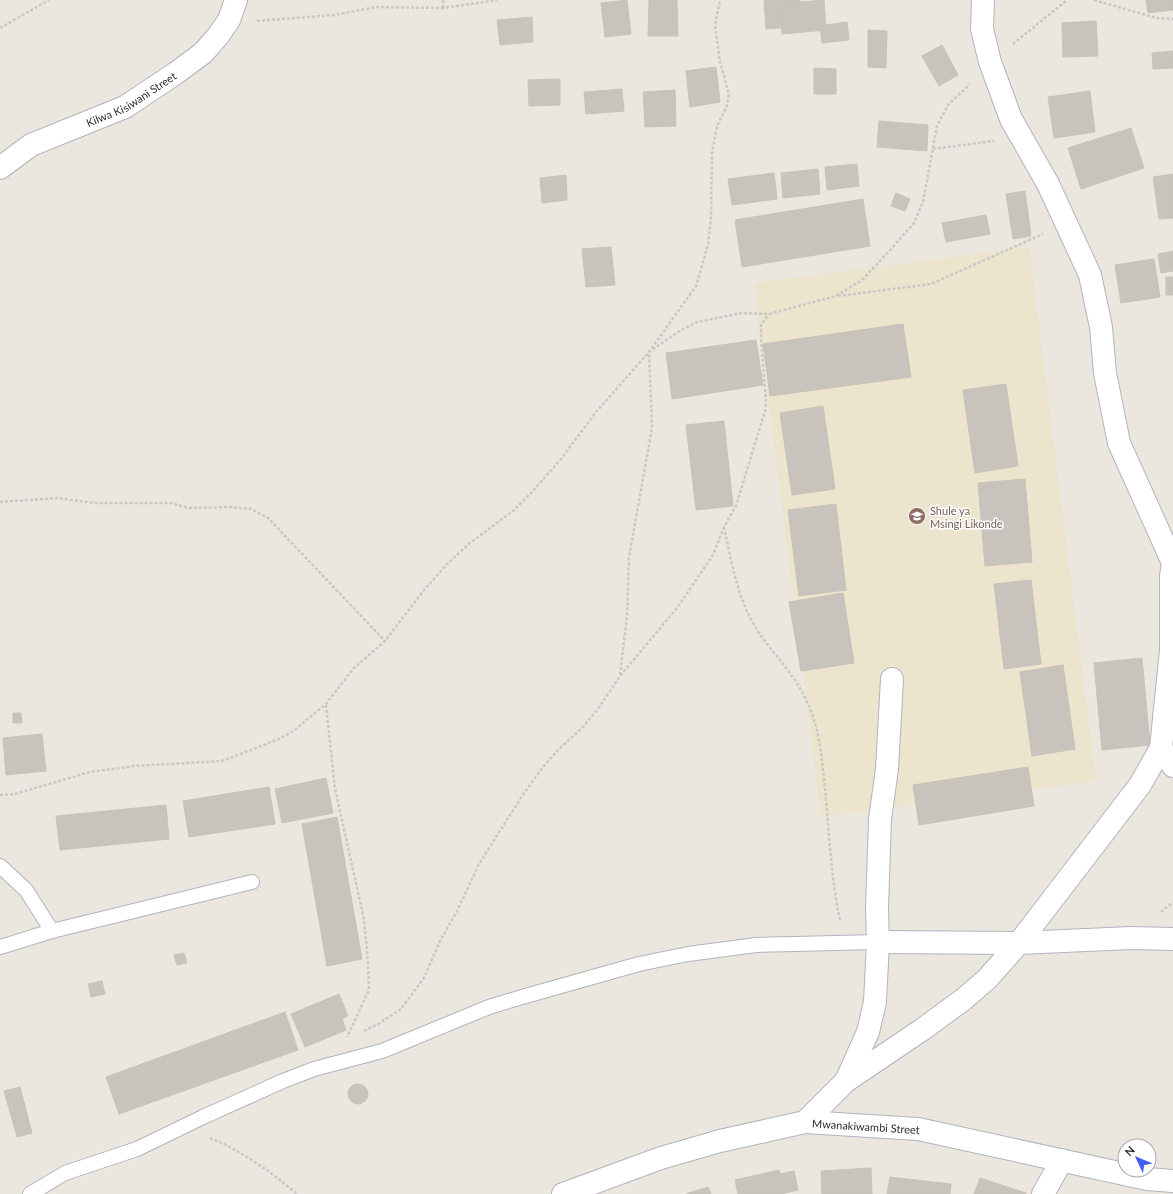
<svg xmlns="http://www.w3.org/2000/svg" width="1173" height="1194" font-family="Lato,sans-serif">
	<rect width="100%" height="100%" fill="#ece7de"/>
	<!-- education -->
	<polygon fill="#ede4ce" points="1029,247 1096,781 821,817 754,283"/>
	<!-- building -->
	<g fill="#c8c3bd" stroke="#c8c2b7">
		<polygon points="627,0 631,34 605,37 601,3"/>
		<polygon points="649,0 677,0 678,36 648,36"/>
		<polygon points="764,0 800,0 802,26 766,29"/>
		<polygon points="824,0 826,30 782,34 780,4"/>
		<polygon points="1146,0 1173,0 1173,10 1148,13"/>
		<polygon points="532,17 533,42 500,45 497,20"/>
		<polygon points="1096,21 1098,56 1063,57 1062,23"/>
		<polygon points="847,22 849,40 822,43 820,26"/>
		<polygon points="868,30 887,31 886,68 868,67"/>
		<polygon points="942,45 958,75 939,86 922,56"/>
		<polygon points="1173,51 1173,68 1153,69 1152,53"/>
		<polygon points="716,67 720,102 690,107 686,71"/>
		<polygon points="814,68 836,69 836,94 814,94"/>
		<polygon points="560,79 560,105 529,106 528,80"/>
		<polygon points="622,89 624,111 586,114 584,92"/>
		<polygon points="675,90 676,126 645,127 643,92"/>
		<polygon points="1090,91 1095,132 1054,138 1048,97"/>
		<polygon points="879,121 928,125 927,151 877,147"/>
		<polygon points="1131,128 1144,168 1081,189 1068,148"/>
		<polygon points="857,164 859,186 827,190 825,167"/>
		<polygon points="818,169 820,194 783,198 781,173"/>
		<polygon points="774,173 777,199 732,205 728,179"/>
		<polygon points="1173,174 1173,218 1159,219 1153,177"/>
		<polygon points="566,175 567,200 542,203 540,178"/>
		<polygon points="1025,191 1031,236 1013,239 1006,194"/>
		<polygon points="896,193 910,199 905,211 891,206"/>
		<polygon points="863,199 870,246 742,267 735,220"/>
		<polygon points="986,215 990,234 946,242 942,223"/>
		<polygon points="611,247 615,285 586,287 582,249"/>
		<polygon points="1173,251 1173,271 1161,273 1158,254"/>
		<polygon points="1154,259 1160,297 1121,303 1115,265"/>
		<rect x="1166" y="277" width="7" height="18"/>
		<polygon points="903,324 911,377 770,396 763,344"/>
		<polygon points="756,340 763,385 672,399 666,353"/>
		<polygon points="1006,384 1018,466 975,473 963,390"/>
		<polygon points="823,406 835,489 792,495 780,413"/>
		<polygon points="724,421 733,506 696,510 686,425"/>
		<polygon points="1025,479 1032,562 985,566 978,483"/>
		<polygon points="836,504 846,590 799,596 788,510"/>
		<polygon points="1031,580 1041,664 1004,669 994,584"/>
		<polygon points="843,593 854,663 801,671 789,602"/>
		<polygon points="1142,658 1150,745 1102,750 1094,663"/>
		<polygon points="1063,665 1075,749 1032,756 1020,672"/>
		<polygon points="13,713 21,713 22,723 13,723"/>
		<polygon points="42,734 46,771 6,775 3,738"/>
		<polygon points="1028,767 1034,806 919,825 913,785"/>
		<polygon points="326,778 333,813 282,823 275,789"/>
		<polygon points="269,787 275,824 189,837 183,801"/>
		<polygon points="166,805 169,839 60,850 56,816"/>
		<polygon points="337,817 362,959 327,966 302,824"/>
		<polygon points="184,953 187,963 177,965 174,955"/>
		<polygon points="102,981 105,994 91,997 88,984"/>
		<polygon points="339,994 348,1016 342,1019 346,1030 305,1047 291,1014"/>
		<polygon points="285,1012 298,1050 119,1114 106,1077"/>
		<circle cx="358" cy="1094" r="10"/>
		<polygon points="20,1087 32,1133 17,1137 4,1091"/>
		<polygon points="871,1168 872,1194 822,1194 821,1171"/>
		<polygon points="779,1170 780,1174 794,1171 798,1190 785,1193 785,1194 738,1194 735,1180"/>
		<polygon points="890,1177 951,1184 950,1194 887,1194"/>
		<polygon points="980,1178 1026,1193 1026,1194 974,1194"/>
		<polygon points="708,1187 711,1194 686,1194"/>
	</g>
	<g fill="none" stroke-linecap="round" stroke-linejoin="round">
		<!-- lane casing -->
		<g stroke="#b1b3be" stroke-width="16">
			<g id="lane">
				<polyline points="0,866 26,890 52,931"/>
				<polyline points="0,947 52,931 252,882"/>
				<polyline points="30,1194 65,1173 137,1149 203,1117 283,1081 314,1069 382,1051 489,1007 522,997 639,964 688,954 756,945 878,942"/>
			</g>
		</g>
		<!-- street casing -->
		<g stroke="#b1b3be" stroke-width="24">
			<g id="street">
				<polyline points="983,0 982,29 990,62 1011,119 1048,184 1090,275 1101,327 1105,373 1119,443 1173,563"/>
				<path id="s1" d="M0,168L31,145L125,107L176,73L203,53L218,36L229,20L236,0"/>
				<polyline points="1161,748 1173,766"/>
				<polyline points="878,942 1019,943 1131,938 1173,939"/>
				<polyline points="846,1081 868,1032 875,1002 878,942 877,908 880,819 887,769 892,679"/>
				<polyline points="805,1122 846,1081 923,1029 964,999 987,979 1019,943 1140,785 1161,748 1171,650 1171,576 1173,563"/>
				<path id="s2" d="M563,1194L661,1158L720,1141L805,1122L918,1129L1147,1179L1173,1181"/>
				<polyline points="1043,1194 1062,1160"/>
			</g>
		</g>
		<!-- path -->
		<g stroke="#c8c8c8" stroke-width="2.5" stroke-dasharray="3 2" stroke-linecap="butt">
			<polyline points="443,0 443,8"/>
			<polyline points="1094,0 1156,18 1173,19"/>
			<polyline points="257,21 333,15 377,7 443,8 497,0"/>
			<polyline points="0,28 49,0"/>
			<polyline points="1013,44 1067,0"/>
			<polyline points="933,149 994,141"/>
			<polyline points="838,296 931,284 1043,234"/>
			<polyline points="0,502 58,498 94,503 171,503 189,508 230,507 251,509 268,518 385,641"/>
			<path d="M724,527C732,564 738,602 759,633C780,663 801,680 813,717C821,740 822,764 825,788C829,832 831,878 840,921"/>
			<polyline points="620,675 627,616 629,557 652,428 649,352 696,286 708,245 711,218 712,153 717,126 727,106 729,94 720,62 715,25 720,0"/>
			<polyline points="326,705 335,789 364,919 368,963 369,990 347,1037"/>
			<polyline points="0,795 15,794 90,772 134,766 222,761 279,739 292,732 326,704 353,669 385,641 424,590 448,563 469,544 513,511 531,493 561,459 596,412 649,352 678,332 697,322 742,313 769,314 836,296 862,280 893,247 914,223 923,202 937,126 948,105 970,84"/>
			<polyline points="1161,912 1173,902"/>
			<polyline points="364,1031 380,1023 401,1009 424,978 439,943 457,911 479,864 522,796 542,768 559,749 582,728 598,709 620,676 677,608 713,555 724,527 736,506 765,411 766,402 761,338 761,325 769,314"/>
			<path d="M210,1138C239,1149 274,1174 297,1194"/>
		</g>
		<!-- lane -->
		<use href="#lane" stroke="#fff" stroke-width="14"/>
		<!-- street -->
		<use href="#street" stroke="#fff" stroke-width="22"/>
	</g>
	<!-- icons -->
	<defs>
		<g id="school-disc" transform="scale(0.9)"><circle r="9.5" fill="#8d6e63" stroke="#fff"/><path d="M0-5L7-2L0 1L-7-2ZM-4 1L0 2.5L4 1V4Q0 6-4 4Z" fill="#fff"/></g>
	</defs>
	<g fill-rule="evenodd">
		<use href="#school-disc" x="917" y="516"/>
	</g>
	<g text-anchor="middle" dominant-baseline="central" stroke-width="3" stroke-linejoin="round" paint-order="stroke">
		<!-- street labels -->
		<g font-size="11" fill="#2b2b2b" stroke="#fff">
			<text stroke="none"><textPath href="#s1" startOffset="149">Kilwa Kisiwani Street</textPath></text>
			<text stroke="none"><textPath href="#s2" startOffset="314">Mwanakiwambi Street</textPath></text>
		</g>
		<!-- education labels -->
		<g font-size="11" fill="#785e54" stroke="#fff" text-anchor="start">
			<text x="930" y="510">Shule ya<tspan x="930" dy="13">Msingi Likonde</tspan></text>
		</g>
	</g>
	<!-- north arrow -->
	<g transform="translate(1137 1158) rotate(314)"><circle r="19" fill="#ffffff" stroke="#aaaaaa"/>
	<path d="M0-3L7 15L0 10L-7 15Z" fill="#455ef2"/>
	<text y="-6" font-size="11" font-weight="bold" text-anchor="middle" fill="#2b2b2b">N</text>
	</g>
</svg>
